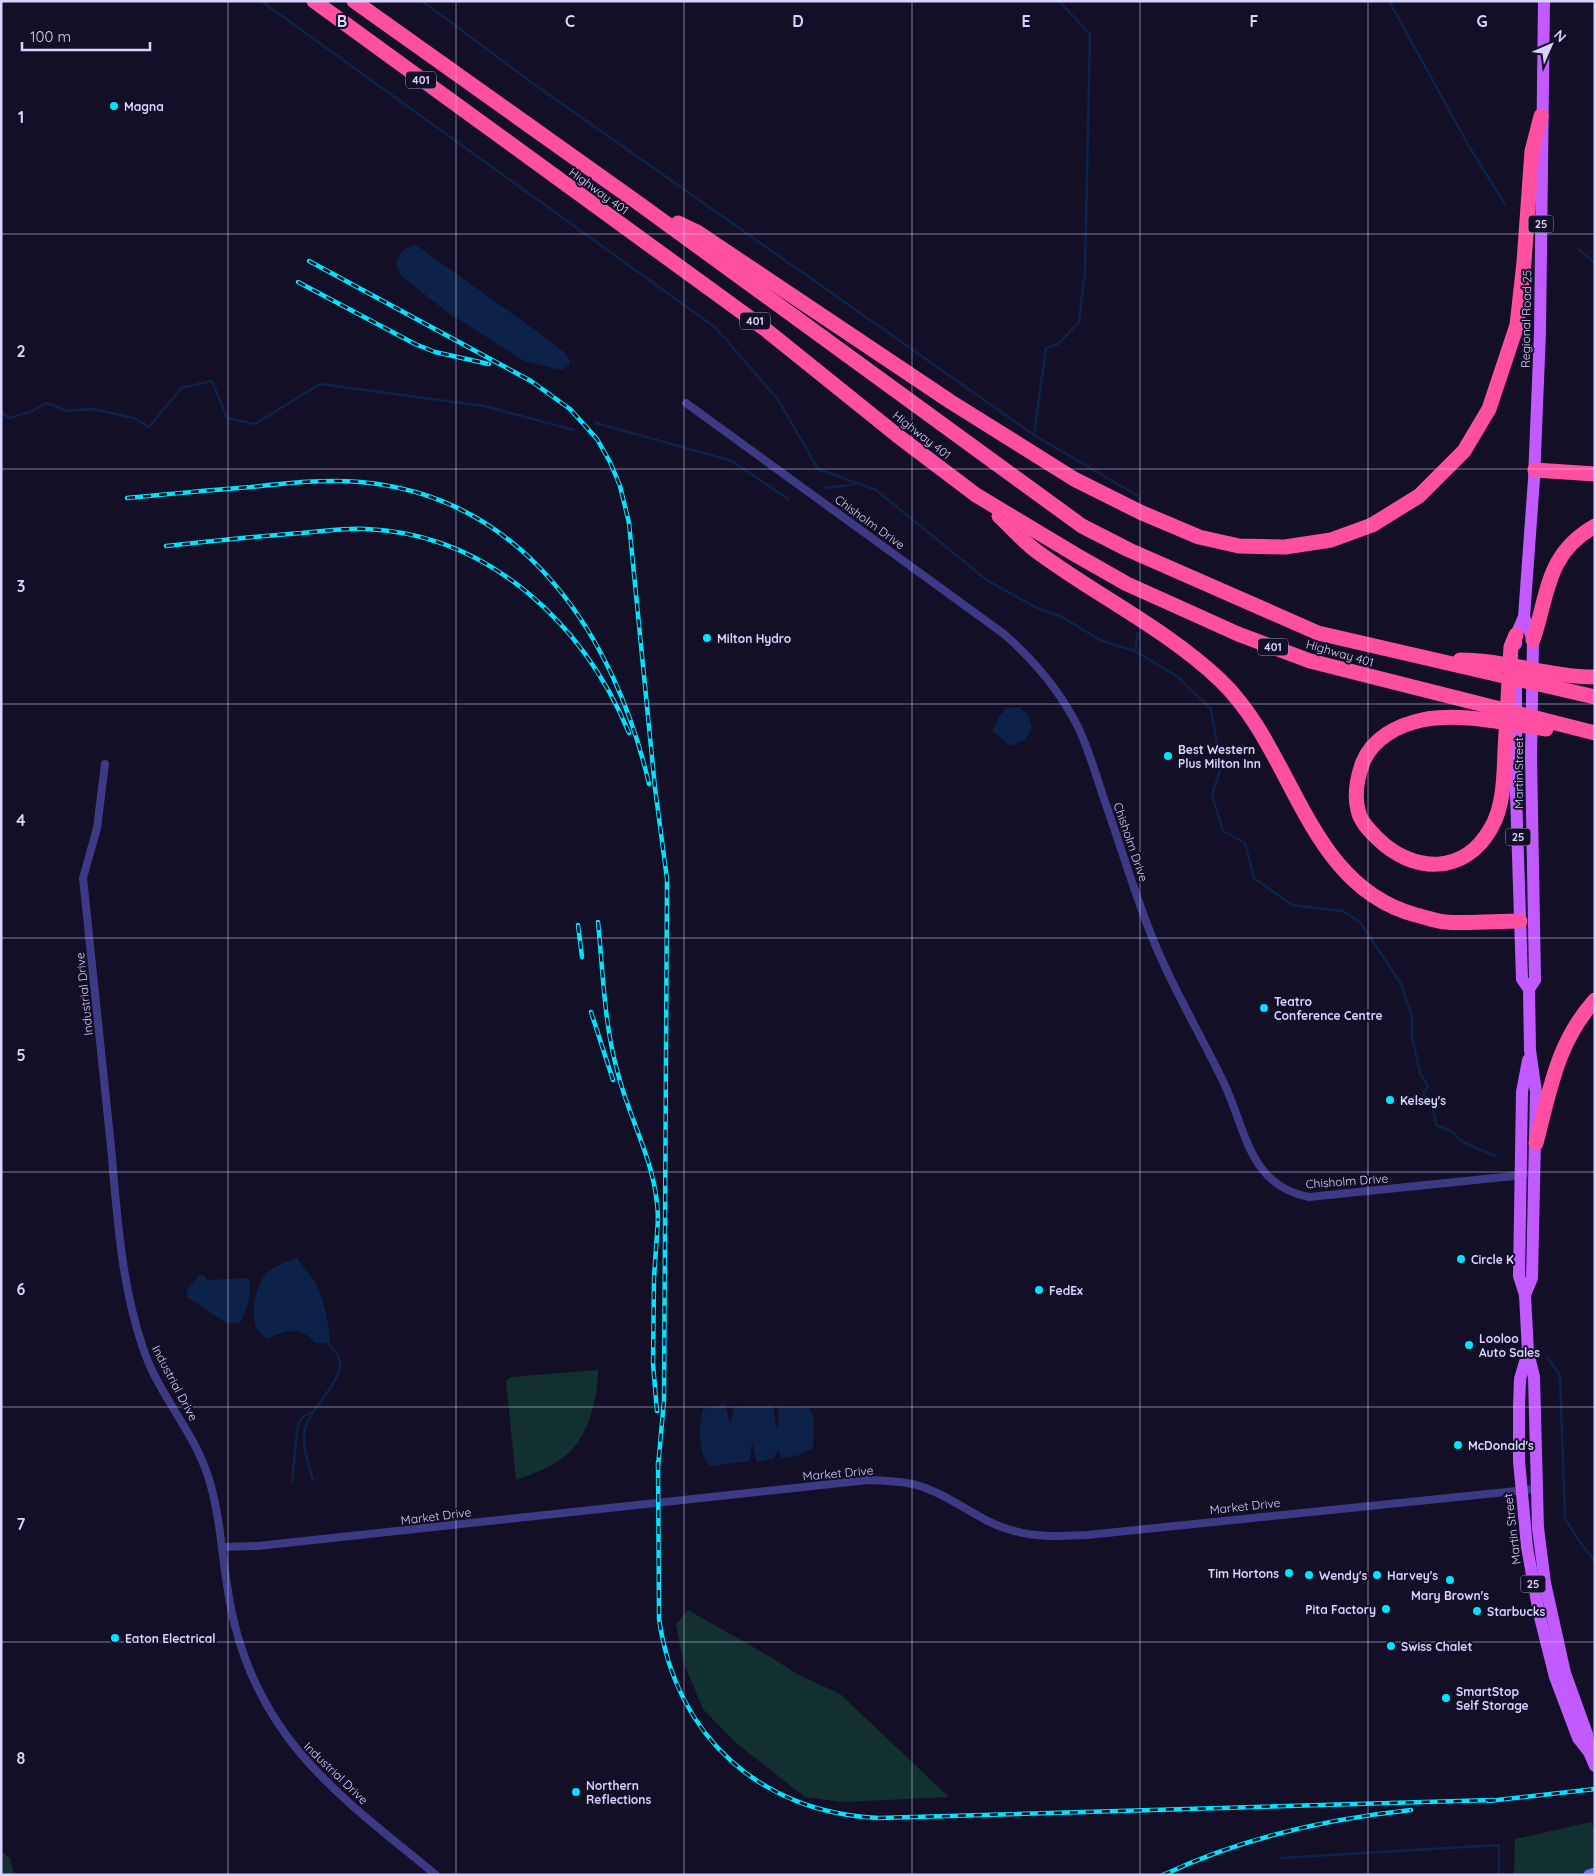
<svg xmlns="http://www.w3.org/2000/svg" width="1596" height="1876" font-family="Quicksand,sans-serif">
	<rect width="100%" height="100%" fill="#130f26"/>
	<!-- green -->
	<g fill="#12302f">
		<path d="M598,1370C598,1398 588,1439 564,1457C550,1468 532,1474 516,1480L506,1381L511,1377Z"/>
		<polygon points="688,1610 774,1659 797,1674 840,1694 949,1797 843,1802 805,1797 736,1743 703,1709 683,1661 676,1624"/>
		<polygon points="1591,1822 1595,1829 1595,1875 1514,1875 1515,1839"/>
		<polygon points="1,1851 10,1858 14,1875 1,1875"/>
	</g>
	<!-- water -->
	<g fill="#0c2248">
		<path d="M416,245L542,335L565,353L570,360L569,365L564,369H556L524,361L447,312L401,276L396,263C400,252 404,247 416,245Z"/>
		<polygon points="1007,708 1020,708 1028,715 1032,728 1025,740 1010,746 992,731 1000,715"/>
		<path d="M298,1258C301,1267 308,1272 314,1280C324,1296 330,1328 330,1346L325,1343H315C301,1326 284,1331 267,1339C263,1336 258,1332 256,1327C251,1313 255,1285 266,1274C273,1266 288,1261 298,1258Z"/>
		<path d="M200,1275H204L207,1280L249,1278C252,1291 247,1312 240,1322L228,1324L187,1297C185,1287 195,1282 200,1275Z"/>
		<path d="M725,1404L730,1423L734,1407L770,1406L774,1409L776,1428L779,1425L778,1407L809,1408C818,1421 812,1433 813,1448L800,1455L782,1458L778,1449L773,1459L757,1462L752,1443L750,1461L710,1466C697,1453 699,1426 703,1409Z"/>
	</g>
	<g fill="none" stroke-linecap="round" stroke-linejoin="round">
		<!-- stream -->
		<g stroke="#0c2248" stroke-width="2.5">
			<polyline points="261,1 716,328 779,401 818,469 876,490 988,581 1039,609 1060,616 1102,641 1135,651 1178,677 1211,709 1221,768 1212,795 1223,831 1245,843 1254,878 1292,905 1343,911 1360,922 1401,984 1412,1017 1412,1037 1420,1073 1428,1086 1423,1094 1432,1104 1436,1125 1451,1131 1463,1142 1495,1156"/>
			<polyline points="422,1 531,82 1034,435 1138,496 1140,500"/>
			<polyline points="1389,1 1470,148 1505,204"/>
			<polyline points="1578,249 1595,263"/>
			<polyline points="1,412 9,418 30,412 47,403 67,411 92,409 134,418 149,427 181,388 212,381 227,418 255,424 320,384 484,406 574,430"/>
			<polyline points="596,423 732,461 788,499"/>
			<polyline points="1034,435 1046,348 1058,344 1079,322 1085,271 1090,34 1059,1"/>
			<polyline points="825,488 856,484"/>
			<polyline points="1135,651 1138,633"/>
			<polyline points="1547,1357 1560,1375 1565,1518 1577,1538 1595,1562"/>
			<path d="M313,1480C309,1466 303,1449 304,1434C307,1404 362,1372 330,1346"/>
			<polyline points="292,1481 298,1424 303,1417 312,1412"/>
			<polyline points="1280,1858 1499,1845 1499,1875"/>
			<polyline points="1,1870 3,1875"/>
		</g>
		<!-- street -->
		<g stroke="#3d3a85" stroke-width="8">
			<path d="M686,403L1004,634C1034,660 1059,690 1077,725C1088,747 1095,772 1103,796C1118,838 1131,882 1147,924C1167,978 1196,1026 1221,1077C1246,1125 1246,1185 1309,1197L1524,1175"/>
			<path d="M105,764L97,828L83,878C92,968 102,1057 111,1147C117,1214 121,1284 143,1348C158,1394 193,1430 208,1476C223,1523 222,1574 234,1622C264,1745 344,1799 436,1875"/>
			<path d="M222,1547L258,1546L868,1480C888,1481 909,1481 928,1489C957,1500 981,1522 1011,1530C1036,1538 1061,1536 1087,1535L1536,1489"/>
		</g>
		<!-- secondary -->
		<polyline stroke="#6f6bff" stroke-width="11" points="1589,1875 1595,1873"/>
		<!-- primary -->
		<g stroke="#c25bff" stroke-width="12">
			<polyline points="1524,617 1533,640 1531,756 1535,980 1529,989"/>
			<polyline points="1516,644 1516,635 1524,617 1534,479 1540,332 1544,1"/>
			<polyline points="1516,672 1516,794 1522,979 1529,989 1530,1050 1536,1092 1532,1278 1525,1295"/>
			<polyline points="1528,1060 1522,1092 1519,1276 1525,1295 1528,1352 1534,1377 1538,1528 1545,1583 1565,1673 1587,1734 1589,1752"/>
			<polyline points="1528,1352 1520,1379 1519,1407 1519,1461 1527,1547 1539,1613 1555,1677 1578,1738 1589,1752 1595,1766"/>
		</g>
		<!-- highway -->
		<g stroke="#ff4fa3" stroke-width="15">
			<polyline points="314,1 765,329 898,436 976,495 1076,555 1127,584 1196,615 1238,634 1310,661 1595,733"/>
			<polyline points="354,1 641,205 1082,526 1129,550 1318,633 1595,697"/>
			<polyline points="678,223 697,232 951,402 1074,479 1140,512 1199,537 1239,546 1285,547 1331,540 1372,525 1419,496 1464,451 1489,409 1517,325 1524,262 1532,151 1541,116"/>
			<polyline points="1535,470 1595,474"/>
			<path d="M999,516C1011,527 1022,540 1035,550C1095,595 1165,628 1220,680C1295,751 1305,885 1416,915C1425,917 1435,921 1445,922C1470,924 1496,921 1520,921"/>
			<path d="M1516,635L1511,647L1505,750C1504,775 1504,806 1491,828C1465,875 1413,874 1377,838C1369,830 1360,821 1358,810C1354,794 1357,778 1363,762C1373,738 1398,725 1422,720C1461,712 1507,724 1546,729"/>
			<path d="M1533,640C1549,592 1546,554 1595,526"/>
			<path d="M1460,660C1506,660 1549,677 1595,677"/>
			<path d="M1536,1143C1550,1090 1557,1042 1595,1000"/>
		</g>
		<!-- rail casing -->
		<g stroke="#00e5ff" stroke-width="4.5">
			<g id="rail">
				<polyline points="309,261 531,381 570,409 597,439 610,462 620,486 629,523 655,788 667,879 664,1400 658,1467"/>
				<polyline points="298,282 415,344 435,352 489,364"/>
				<path d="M127,498C169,494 210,490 251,487C288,483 324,479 360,482C525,496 615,637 649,784"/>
				<path d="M166,546C212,541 257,536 302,533C323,531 345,528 366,529C489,534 584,624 629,733"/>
				<path d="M598,922C603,971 604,1023 617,1070C630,1123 658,1165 658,1221"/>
				<polyline points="578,925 582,957"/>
				<polyline points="591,1012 613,1080"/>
				<polyline points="657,1411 653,1364 654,1278 658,1219"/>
				<path d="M658,1462L659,1619C676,1737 761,1813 879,1818L1493,1800"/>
				<polyline points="1488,1801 1595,1789"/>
				<path d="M1163,1875C1241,1838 1326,1819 1411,1810"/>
			</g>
		</g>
		<!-- rail -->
		<use href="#rail" stroke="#130f26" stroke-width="2.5" stroke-dasharray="8" stroke-linecap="butt"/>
	</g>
	<!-- grid -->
	<path fill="none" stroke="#d9d4ff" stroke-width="1" stroke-opacity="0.55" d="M228,1V1875M456,1V1875M684,1V1875M912,1V1875M1140,1V1875M1368,1V1875M1,234H1595M1,469H1595M1,704H1595M1,938H1595M1,1172H1595M1,1407H1595M1,1642H1595"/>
	<!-- markers -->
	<g fill="#00e5ff" stroke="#130f26" stroke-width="2">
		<circle cx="114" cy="106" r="5"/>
		<circle cx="707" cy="638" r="5"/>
		<circle cx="1168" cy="756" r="5"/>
		<circle cx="1264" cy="1008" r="5"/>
		<circle cx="1390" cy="1100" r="5"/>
		<circle cx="1461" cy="1259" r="5"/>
		<circle cx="1039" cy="1290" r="5"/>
		<circle cx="1469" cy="1345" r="5"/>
		<circle cx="1458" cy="1445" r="5"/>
		<circle cx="1289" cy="1573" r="5"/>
		<circle cx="1309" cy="1575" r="5"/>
		<circle cx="1377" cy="1575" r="5"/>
		<circle cx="1450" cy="1580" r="5"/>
		<circle cx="1386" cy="1609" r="5"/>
		<circle cx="1477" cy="1611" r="5"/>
		<circle cx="115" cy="1638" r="5"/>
		<circle cx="1391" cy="1646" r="5"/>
		<circle cx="1446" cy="1698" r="5"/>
		<circle cx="576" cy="1792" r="5"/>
	</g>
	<g text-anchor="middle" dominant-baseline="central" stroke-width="4" stroke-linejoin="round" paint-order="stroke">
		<!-- shield labels -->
		<g fill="#130f26" stroke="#9e99be" stroke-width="1">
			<rect x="406" y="71.5" width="30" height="17" rx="4"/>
			<rect x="1528.5" y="215.5" width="25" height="17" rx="4"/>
			<rect x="740" y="312.5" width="30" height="17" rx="4"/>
			<rect x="1258" y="638.5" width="30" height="17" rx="4"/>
			<rect x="1505.5" y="828.5" width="25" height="17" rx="4"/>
			<rect x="1520.5" y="1575.5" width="25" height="17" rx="4"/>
		</g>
		<g font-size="11" font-weight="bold" fill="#d9d4ff">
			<text x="421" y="80">401</text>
			<text x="1541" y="224">25</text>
			<text x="755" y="321">401</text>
			<text x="1273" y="647">401</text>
			<text x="1518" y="837">25</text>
			<text x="1533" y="1584">25</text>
		</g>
		<!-- poi labels -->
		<g font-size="12" font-weight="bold" fill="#d9d4ff" stroke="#130f26" text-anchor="start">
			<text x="124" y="106">Magna</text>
			<text x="717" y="638">Milton Hydro</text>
			<text x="1178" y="749">Best Western<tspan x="1178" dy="14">Plus Milton Inn</tspan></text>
			<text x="1274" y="1001">Teatro<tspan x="1274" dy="14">Conference Centre</tspan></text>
			<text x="1400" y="1100">Kelsey's</text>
			<text x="1471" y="1259">Circle K</text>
			<text x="1049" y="1290">FedEx</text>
			<text x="1479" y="1338">Looloo<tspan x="1479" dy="14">Auto Sales</tspan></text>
			<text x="1468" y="1445">McDonald's</text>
			<text x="1279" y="1573" text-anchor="end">Tim Hortons</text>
			<text x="1319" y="1575">Wendy's</text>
			<text x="1387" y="1575">Harvey's</text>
			<text x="1450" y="1595" text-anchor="middle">Mary Brown's</text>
			<text x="1376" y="1609" text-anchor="end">Pita Factory</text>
			<text x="1487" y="1611">Starbucks</text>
			<text x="125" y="1638">Eaton Electrical</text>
			<text x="1401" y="1646">Swiss Chalet</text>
			<text x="1456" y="1691">SmartStop<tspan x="1456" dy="14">Self Storage</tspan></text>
			<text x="586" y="1785">Northern<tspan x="586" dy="14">Reflections</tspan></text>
		</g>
		<!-- street labels -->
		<g font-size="12" fill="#d9d4ff" stroke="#130f26">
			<text transform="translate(599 191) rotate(36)">Highway 401</text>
			<text transform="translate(1526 319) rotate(-89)">Regional Road 25</text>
			<text transform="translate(922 435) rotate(38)">Highway 401</text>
			<text transform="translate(870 522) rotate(36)">Chisholm Drive</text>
			<text transform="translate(1340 653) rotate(16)">Highway 401</text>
			<text transform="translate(1518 773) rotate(-90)">Martin Street</text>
			<text transform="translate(1131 842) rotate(71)">Chisholm Drive</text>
			<text transform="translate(84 994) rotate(-96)">Industrial Drive</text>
			<text transform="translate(1347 1181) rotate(-4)">Chisholm Drive</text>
			<text transform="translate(175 1383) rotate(62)">Industrial Drive</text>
			<text transform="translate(838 1473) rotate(-5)">Market Drive</text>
			<text transform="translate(1245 1506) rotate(-6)">Market Drive</text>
			<text transform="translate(436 1516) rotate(-7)">Market Drive</text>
			<text transform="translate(1512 1529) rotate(-97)">Martin Street</text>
			<text transform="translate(336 1773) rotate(44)">Industrial Drive</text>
		</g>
	</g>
	<g font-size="16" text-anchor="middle" font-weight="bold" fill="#d9d4ff" stroke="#130f26" stroke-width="4" stroke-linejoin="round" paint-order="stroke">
		<text x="342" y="27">B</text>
		<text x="570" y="27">C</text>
		<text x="798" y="27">D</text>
		<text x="1026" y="27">E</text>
		<text x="1254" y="27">F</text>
		<text x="1482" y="27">G</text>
		<text x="21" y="123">1</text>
		<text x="21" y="357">2</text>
		<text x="21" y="592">3</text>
		<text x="21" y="826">4</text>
		<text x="21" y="1061">5</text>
		<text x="21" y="1295">6</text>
		<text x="21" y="1530">7</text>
		<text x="21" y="1764">8</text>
	</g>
	<!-- border -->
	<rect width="1596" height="1876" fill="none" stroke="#d9d4ff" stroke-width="5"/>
	<!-- north arrow -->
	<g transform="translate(1551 45) rotate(45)" stroke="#130f26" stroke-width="4" paint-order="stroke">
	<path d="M0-4L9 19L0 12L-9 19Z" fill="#d9d4ff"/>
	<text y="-8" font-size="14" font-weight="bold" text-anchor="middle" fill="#d9d4ff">N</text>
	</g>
	<!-- scale -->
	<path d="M22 42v8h128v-8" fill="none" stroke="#d9d4ff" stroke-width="2.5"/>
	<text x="30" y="42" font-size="15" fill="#d9d4ff" stroke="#130f26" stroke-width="4" paint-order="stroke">100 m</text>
</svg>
